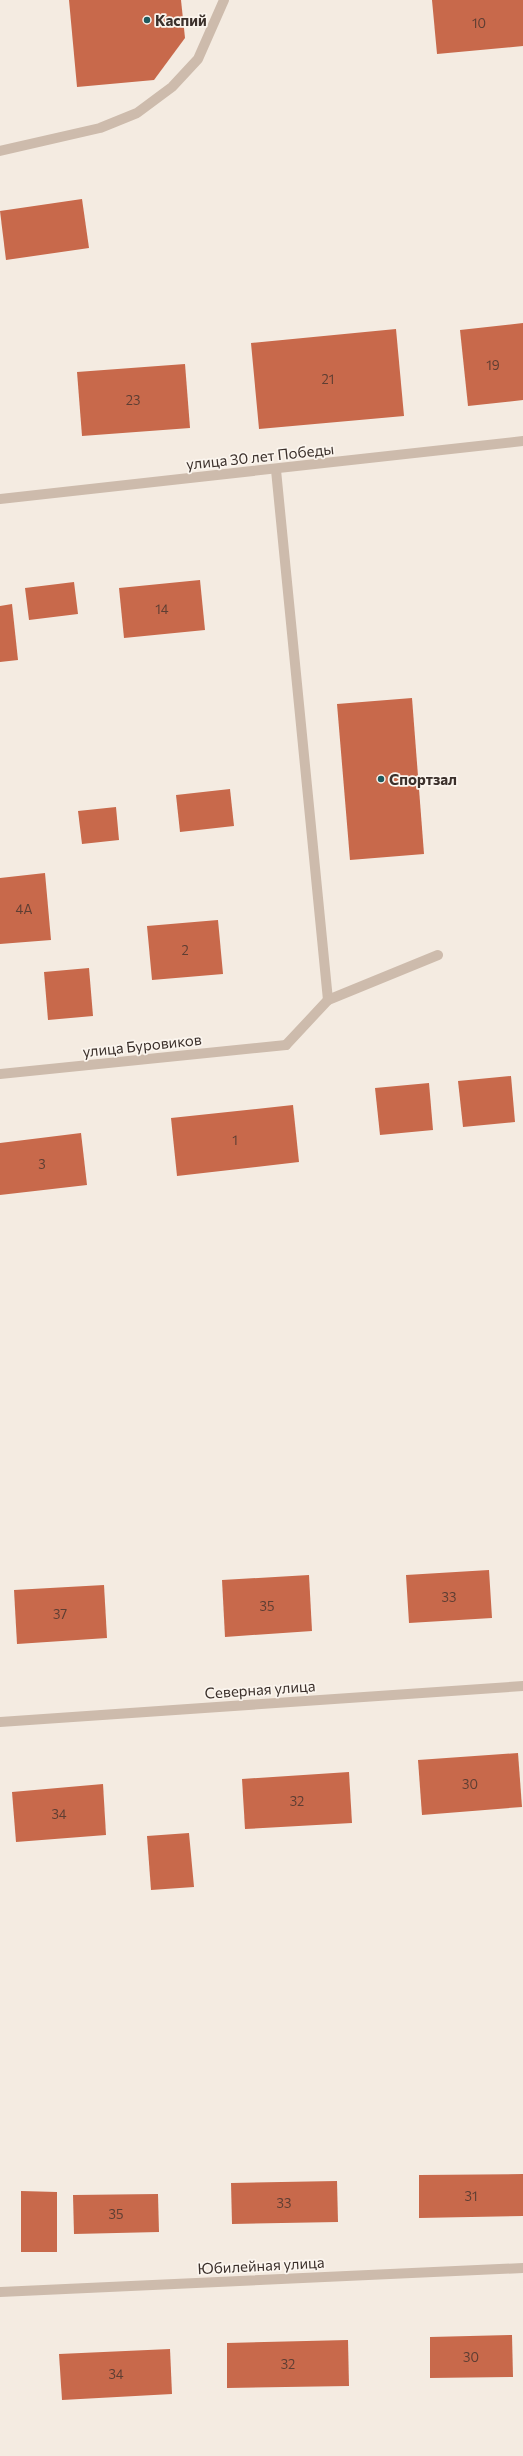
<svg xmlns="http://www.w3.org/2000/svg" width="523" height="2456" font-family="Commissioner,sans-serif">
	<rect width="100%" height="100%" fill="#f4ebe1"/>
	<!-- building -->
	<g fill="#c8694b">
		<polygon points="69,0 181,0 185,38 154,80 77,87"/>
		<polygon points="432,0 523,0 523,46 437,54"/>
		<polygon points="82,199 89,248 6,260 0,211"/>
		<polygon points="523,323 523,400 468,406 460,330"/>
		<polygon points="396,329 404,416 259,429 251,343"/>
		<polygon points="185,364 190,428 82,436 77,372"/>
		<polygon points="200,580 205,630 124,638 119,588"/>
		<polygon points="74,582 78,614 29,620 25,588"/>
		<polygon points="12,604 18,660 0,662 0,606"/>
		<polygon points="412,698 424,854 350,860 337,704"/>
		<polygon points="230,789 234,826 180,832 176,795"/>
		<polygon points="116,807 119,840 82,844 78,811"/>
		<polygon points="45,873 51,940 0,944 0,878"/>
		<polygon points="218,920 223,974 152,980 147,926"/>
		<polygon points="89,968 93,1016 48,1020 44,972"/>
		<polygon points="511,1076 515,1122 463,1127 458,1081"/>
		<polygon points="429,1083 433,1130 380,1135 375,1088"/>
		<polygon points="293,1105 299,1162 177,1176 171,1118"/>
		<polygon points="81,1133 87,1185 0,1195 0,1143"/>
		<polygon points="489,1570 492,1618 409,1623 406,1575"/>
		<polygon points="309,1575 312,1631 225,1637 222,1580"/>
		<polygon points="104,1585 107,1638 17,1644 14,1590"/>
		<polygon points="518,1753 522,1807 422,1815 418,1760"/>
		<polygon points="349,1772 352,1823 245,1829 242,1779"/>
		<polygon points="103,1784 106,1835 16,1842 12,1792"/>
		<polygon points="189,1833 194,1887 151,1890 147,1836"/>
		<polygon points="523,2174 523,2216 419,2218 419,2175"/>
		<polygon points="337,2181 338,2222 232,2224 231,2183"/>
		<polygon points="21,2191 57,2192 57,2252 21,2252"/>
		<polygon points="158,2194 159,2232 74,2234 73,2195"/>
		<polygon points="512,2335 513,2377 430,2378 430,2337"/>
		<polygon points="348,2340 349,2386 227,2388 227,2343"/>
		<polygon points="170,2349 172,2394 62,2400 59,2354"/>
	</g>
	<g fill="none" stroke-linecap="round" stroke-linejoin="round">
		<!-- lane -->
		<g stroke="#cdbbac" stroke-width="10">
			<polyline points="0,151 100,128 137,113 172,87 198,59 224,0"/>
			<polyline points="276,470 328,1000 438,955"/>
			<polyline points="286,1045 328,1000"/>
		</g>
		<!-- street -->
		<g stroke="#cdbbac" stroke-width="10">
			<polyline points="0,499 523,441"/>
			<polyline points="0,1074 286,1045"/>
			<polyline points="0,1722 523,1686"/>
			<polyline points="0,2292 523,2268"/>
		</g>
	</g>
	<!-- markers -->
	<g fill="#1f5a5e" stroke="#fbf5ee" stroke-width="1.5">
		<circle cx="147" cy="20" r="4"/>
		<circle cx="381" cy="779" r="4"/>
	</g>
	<g text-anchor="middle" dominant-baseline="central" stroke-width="3.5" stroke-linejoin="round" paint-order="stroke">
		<!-- number labels -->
		<g font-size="13" fill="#5e3e33">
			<text x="479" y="23">10</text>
			<text x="493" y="365">19</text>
			<text x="328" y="379">21</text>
			<text x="133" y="400">23</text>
			<text x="162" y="609">14</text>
			<text x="24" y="909">4А</text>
			<text x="185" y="950">2</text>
			<text x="235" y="1140">1</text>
			<text x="42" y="1164">3</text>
			<text x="449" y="1597">33</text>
			<text x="267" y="1606">35</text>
			<text x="60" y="1614">37</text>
			<text x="470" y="1784">30</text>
			<text x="297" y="1801">32</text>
			<text x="59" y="1814">34</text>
			<text x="471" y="2196">31</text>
			<text x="284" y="2203">33</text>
			<text x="116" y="2214">35</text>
			<text x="471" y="2357">30</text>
			<text x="288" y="2364">32</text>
			<text x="116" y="2374">34</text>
		</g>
		<!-- poi labels -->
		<g font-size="15" font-weight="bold" fill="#3b302b" stroke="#fbf5ee" text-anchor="start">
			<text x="155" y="20">Каспий</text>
			<text x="389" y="779">Спортзал</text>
		</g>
		<!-- street labels -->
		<g font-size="15" fill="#3b302b" stroke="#fbf5ee">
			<text transform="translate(260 456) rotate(-6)">улица 30 лет Победы</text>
			<text transform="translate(142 1045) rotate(-6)">улица Буровиков</text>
			<text transform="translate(260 1689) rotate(-4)">Северная улица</text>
			<text transform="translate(261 2265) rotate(-3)">Юбилейная улица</text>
		</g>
	</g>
</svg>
